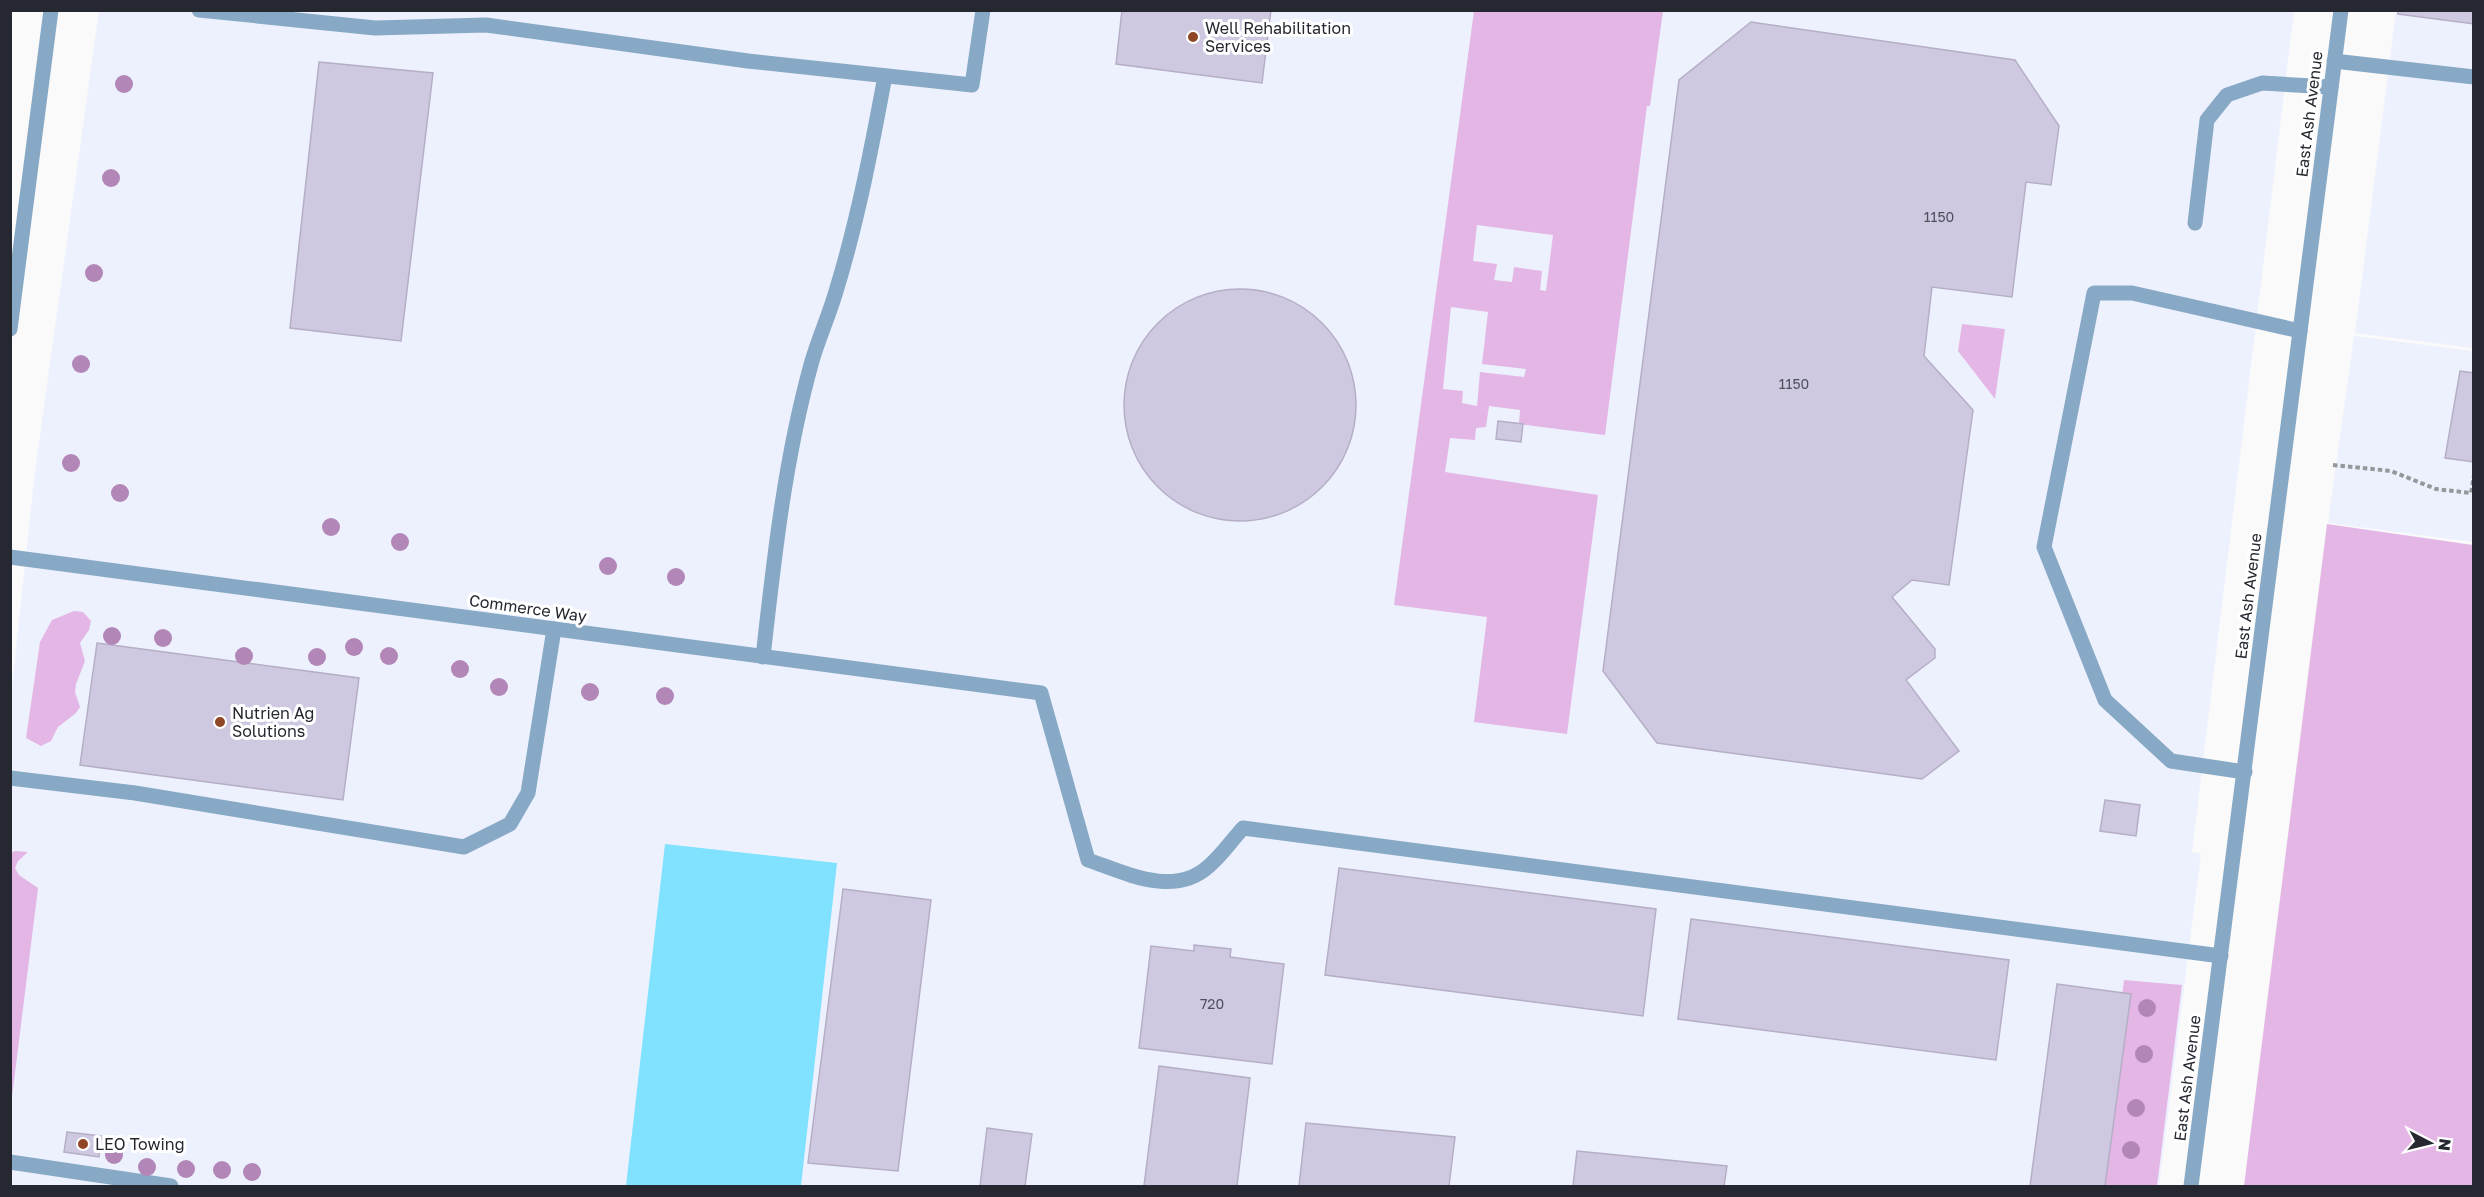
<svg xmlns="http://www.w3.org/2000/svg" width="2484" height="1197" font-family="'Golos Text',sans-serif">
	<rect width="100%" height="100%" fill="#fafafa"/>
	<!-- built -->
	<g fill="#edf1fe">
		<polygon points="99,11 2294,11 2192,852 2201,854 2159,1186 11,1186 11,696 35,471"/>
		<polygon points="2396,11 2473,11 2473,348 2355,333"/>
		<polygon points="2354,336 2473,351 2473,542 2328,523"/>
	</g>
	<!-- green -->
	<g fill="#e3b6e5" fill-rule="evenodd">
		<path d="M1474,11H1663L1650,106H1647L1605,435L1519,424L1520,410L1489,406L1486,427L1476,428L1475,440L1450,438L1445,472L1598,495L1567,734L1474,722L1487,617L1394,605ZM1477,225L1553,235L1546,291L1540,290L1542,271L1514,267L1512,282L1494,280L1497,264L1473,261ZM1451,307L1488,312L1482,364L1526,369L1524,377L1480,372L1477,406L1462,403L1463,391L1443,389Z"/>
		<polygon points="1962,324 2005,329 1995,399 1958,351"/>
		<polygon points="2327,524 2473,545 2473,1186 2244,1186"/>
		<polygon points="74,611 83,612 91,621 89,630 80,643 85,661 76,684 75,692 80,707 76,713 58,727 51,741 41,746 26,738 40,642 52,620"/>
		<polygon points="15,851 28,852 18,861 15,868 19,875 38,888 11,1105 10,858 11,853"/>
		<polygon points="2124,980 2182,985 2157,1186 2099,1186"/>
	</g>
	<!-- water -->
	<polygon fill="#80e2ff" points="665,844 837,863 801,1186 626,1186"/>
	<!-- building -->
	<g fill="#cfc8e1" stroke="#b5aec6" stroke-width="1.5">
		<polygon points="1122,10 1271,10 1262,83 1116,64"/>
		<polygon points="2398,10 2474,10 2474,24 2398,14"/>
		<polygon points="1751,22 2015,60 2059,126 2051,185 2026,182 2012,297 1932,287 1924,356 1973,410 1949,585 1912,580 1892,597 1935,649 1935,658 1906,680 1959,751 1922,779 1657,743 1603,671 1679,80"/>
		<polygon points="319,62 433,73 401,341 290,328"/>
		<circle cx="1240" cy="405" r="116"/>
		<polygon points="2460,371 2474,373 2474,462 2445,458"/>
		<polygon points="1498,421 1523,424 1521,442 1496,439"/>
		<polygon points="97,643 359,678 343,800 80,765"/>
		<polygon points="2105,800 2140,805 2136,836 2100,831"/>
		<polygon points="1339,868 1656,909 1643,1016 1325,975"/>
		<polygon points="843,889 931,900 898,1171 808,1163"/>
		<polygon points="1691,919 2009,960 1996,1060 1678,1019"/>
		<polygon points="1194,945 1231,949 1230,957 1284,964 1272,1064 1139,1048 1151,946 1194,951"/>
		<polygon points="2057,984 2131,994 2105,1186 2030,1186"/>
		<polygon points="1159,1066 1250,1078 1237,1186 1144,1186"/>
		<polygon points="1306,1123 1455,1137 1449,1186 1299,1186"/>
		<polygon points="987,1128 1032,1134 1025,1186 980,1186"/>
		<polygon points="67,1132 101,1136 99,1157 64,1152"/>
		<polygon points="1577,1151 1727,1166 1724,1186 1573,1186"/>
	</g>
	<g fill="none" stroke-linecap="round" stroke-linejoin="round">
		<!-- path -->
		<polyline stroke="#95979b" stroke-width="4" stroke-dasharray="4.5 3" stroke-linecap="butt" points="2333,465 2391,471 2436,489 2471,493 2474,475"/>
		<!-- minor -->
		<g stroke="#88a9c6" stroke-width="15">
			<polyline points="199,10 375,28 486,25 748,61 972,85 983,10"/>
			<polyline points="2334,61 2474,77"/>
			<polyline points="2195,223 2207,120 2227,95 2262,83 2331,87"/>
			<polyline points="10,329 51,10"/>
			<path d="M10,557L1041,693L1088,860C1126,873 1174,898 1209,866C1222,855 1232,840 1243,828L2221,956"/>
			<path d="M763,657C774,558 785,457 812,361C819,337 830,313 837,288C858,219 872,146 885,76"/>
			<polyline points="2245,772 2171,761 2105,700 2044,547 2094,293 2132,293 2300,331"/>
			<polyline points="10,778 135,793 464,847 510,824 528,793 554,629"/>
			<polyline points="10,1162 171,1186"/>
			<polyline points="2191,1186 2341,10"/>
		</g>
	</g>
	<!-- trees -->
	<g fill="#b286b6">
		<circle cx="124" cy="84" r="9"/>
		<circle cx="111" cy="178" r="9"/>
		<circle cx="94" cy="273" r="9"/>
		<circle cx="81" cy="364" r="9"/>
		<circle cx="71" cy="463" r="9"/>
		<circle cx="120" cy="493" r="9"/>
		<circle cx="331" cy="527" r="9"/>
		<circle cx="400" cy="542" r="9"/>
		<circle cx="608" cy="566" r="9"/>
		<circle cx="676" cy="577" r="9"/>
		<circle cx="112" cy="636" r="9"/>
		<circle cx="163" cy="638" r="9"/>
		<circle cx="354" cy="647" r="9"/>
		<circle cx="244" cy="656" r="9"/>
		<circle cx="389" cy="656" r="9"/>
		<circle cx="317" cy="657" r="9"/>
		<circle cx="460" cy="669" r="9"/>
		<circle cx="499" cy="687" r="9"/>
		<circle cx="590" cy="692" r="9"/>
		<circle cx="665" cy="696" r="9"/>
		<circle cx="2147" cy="1008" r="9"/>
		<circle cx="2144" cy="1054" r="9"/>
		<circle cx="2136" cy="1108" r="9"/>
		<circle cx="2131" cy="1150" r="9"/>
		<circle cx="114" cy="1155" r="9"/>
		<circle cx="147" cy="1167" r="9"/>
		<circle cx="186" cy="1169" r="9"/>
		<circle cx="222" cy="1170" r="9"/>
		<circle cx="252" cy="1172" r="9"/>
	</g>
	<!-- markers -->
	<g fill="#8f4726" stroke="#fff" stroke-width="2">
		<circle cx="1193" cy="37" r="6"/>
		<circle cx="220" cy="722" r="6"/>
		<circle cx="83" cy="1144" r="6"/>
	</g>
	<g text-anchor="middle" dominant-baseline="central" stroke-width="6" stroke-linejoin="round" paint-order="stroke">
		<!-- number labels -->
		<g font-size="14" fill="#50505d">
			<text x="1939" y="216">1150</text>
			<text x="1794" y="383">1150</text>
			<text x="1212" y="1003">720</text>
		</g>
		<!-- poi labels -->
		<g font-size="16" fill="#252831" stroke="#fff" text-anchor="start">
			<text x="1205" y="28">Well Rehabilitation<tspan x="1205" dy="18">Services</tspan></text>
			<text x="232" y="713">Nutrien Ag<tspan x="232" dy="18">Solutions</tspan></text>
			<text x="95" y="1144">LEO Towing</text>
		</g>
		<!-- street labels -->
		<g font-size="16" fill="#252831" stroke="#fff">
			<text transform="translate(2309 114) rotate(-83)">East Ash Avenue</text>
			<text transform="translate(2248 596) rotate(-83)">East Ash Avenue</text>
			<text transform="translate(528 608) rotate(8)">Commerce Way</text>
			<text transform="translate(2187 1078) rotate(-83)">East Ash Avenue</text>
		</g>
	</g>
	<!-- border -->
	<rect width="2484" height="1197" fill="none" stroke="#252831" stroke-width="24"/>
	<!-- north arrow -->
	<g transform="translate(2430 1143) rotate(97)" stroke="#ffffff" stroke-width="4.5" paint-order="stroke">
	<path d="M0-4.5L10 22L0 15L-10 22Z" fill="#252831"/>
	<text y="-9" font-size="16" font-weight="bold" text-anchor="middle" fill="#252831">N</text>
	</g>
</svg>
